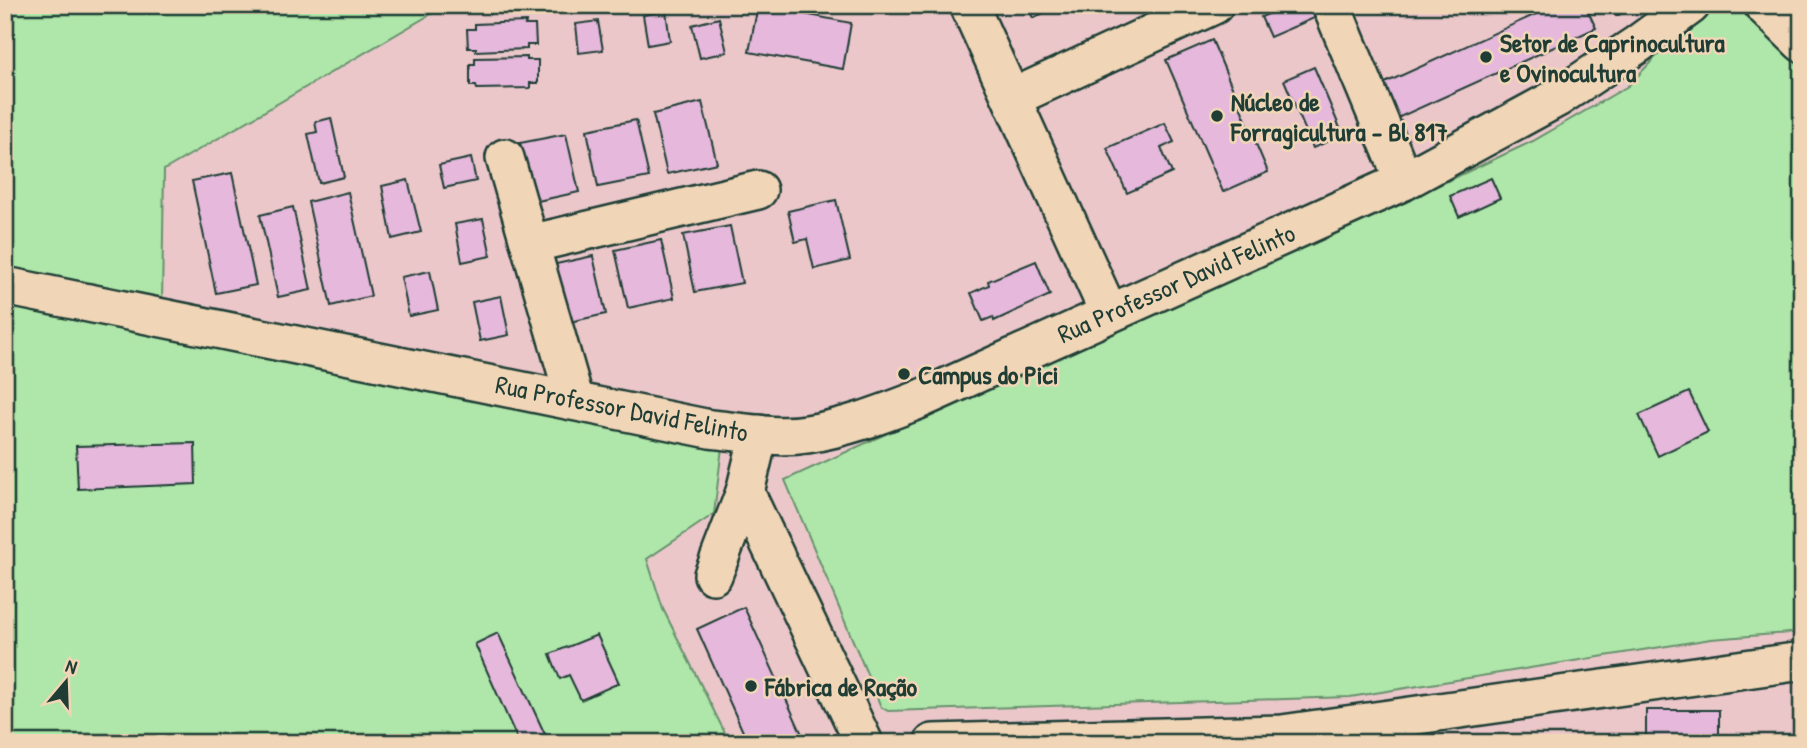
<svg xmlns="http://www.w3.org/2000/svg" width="1807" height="748" font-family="'Patrick Hand',sans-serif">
	<rect width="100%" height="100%" fill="#edcdc2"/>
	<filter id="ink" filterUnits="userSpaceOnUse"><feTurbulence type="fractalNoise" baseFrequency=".0143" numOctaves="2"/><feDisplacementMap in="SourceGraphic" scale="14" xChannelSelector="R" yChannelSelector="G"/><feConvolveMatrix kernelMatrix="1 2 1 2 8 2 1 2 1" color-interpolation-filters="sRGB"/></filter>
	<g filter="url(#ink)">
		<!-- built -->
		<rect fill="#ebc7ca" x="5" y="5" width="1797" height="738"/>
		<!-- green -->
		<g fill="#afe6a9" stroke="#67926e" stroke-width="2">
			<polygon points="5,5 460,5 445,6 164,170 162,303 5,271"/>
			<polygon points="1722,5 1741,10 1802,69 1802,632 1711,639 1350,697 888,711 881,707 785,480 1285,251 1439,185 1533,141 1628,86 1691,20"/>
			<polygon points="5,301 722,447 714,514 647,559 663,609 730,743 5,743"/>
		</g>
		<!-- building -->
		<g fill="#e5b8dc" stroke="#1f3d34" stroke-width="2">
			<polygon points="758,5 851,23 843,69 749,52"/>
			<polygon points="1027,5 1061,5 1033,18"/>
			<polygon points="1290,5 1315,5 1319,16 1270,37 1261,17"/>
			<polygon points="1556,5 1585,5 1596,28 1391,121 1376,87"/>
			<polygon points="1611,5 1630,5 1632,9 1616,16"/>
			<polygon points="666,11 670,41 648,45 643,15"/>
			<polygon points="719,18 727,52 700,58 692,25"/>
			<polygon points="598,21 603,50 579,53 576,24"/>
			<polygon points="526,22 525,25 535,25 536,45 527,45 527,49 476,51 476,48 468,48 467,29 475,29 475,24"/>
			<polygon points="1212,40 1268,172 1223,192 1166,60"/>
			<polygon points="527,57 527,60 538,60 538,83 530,83 530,88 477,89 476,86 470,86 470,64 475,64 475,58"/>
			<polygon points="1314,67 1343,135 1313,148 1284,80"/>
			<polygon points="702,102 717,163 667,174 653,114"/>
			<polygon points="331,118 344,177 319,183 308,134 317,132 315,122"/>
			<polygon points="636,120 649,177 598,187 587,130"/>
			<polygon points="1165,123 1174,142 1161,148 1172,173 1127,193 1107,148"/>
			<polygon points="566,134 579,192 533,202 520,143"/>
			<polygon points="471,158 476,181 444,188 439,165"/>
			<polygon points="232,173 256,285 216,293 192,181"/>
			<polygon points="1491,178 1500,198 1459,217 1450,196"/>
			<polygon points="408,180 421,232 392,239 382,186"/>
			<polygon points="348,192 371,296 331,306 308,202"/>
			<polygon points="836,200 850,260 814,269 807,239 795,242 788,211"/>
			<polygon points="293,207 311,290 278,297 260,215"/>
			<polygon points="483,219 491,256 462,262 455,224"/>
			<polygon points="730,226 742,283 695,292 683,235"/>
			<polygon points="661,240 674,298 628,308 615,250"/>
			<polygon points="593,256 606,314 560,324 547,266"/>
			<polygon points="1036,261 1050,295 994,321 993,317 983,321 971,293 989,285 988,281"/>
			<polygon points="430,271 438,310 409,316 401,277"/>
			<polygon points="501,296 509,335 480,341 472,302"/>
			<polygon points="1689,392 1708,432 1658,456 1639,415"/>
			<polygon points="195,443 196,484 78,489 76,446"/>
			<polygon points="744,607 806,743 748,743 697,629"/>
			<polygon points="498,633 549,743 519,743 475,644"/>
			<polygon points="597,635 619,683 581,700 569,675 560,679 550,654"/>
			<rect x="1646" y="710" width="73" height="33"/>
		</g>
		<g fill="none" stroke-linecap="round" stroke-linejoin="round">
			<!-- minor casing -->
			<g stroke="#1f3d34" stroke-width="42">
				<g id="minor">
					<polyline points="969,5 1109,313"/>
					<polyline points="1331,5 1404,181"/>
					<polyline points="1763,5 1802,43"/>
					<polyline points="1012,98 1214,5"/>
					<polyline points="505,158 575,401"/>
					<polyline points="530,244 758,190"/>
					<path d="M5,286L710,429C742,432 776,439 807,434C845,428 880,415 916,401L1404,181L1557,98L1638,44L1691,5"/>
					<polyline points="759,434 745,492 864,743"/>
					<polyline points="713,575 745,492"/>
					<polyline points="933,743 1282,734 1802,661"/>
				</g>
			</g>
			<!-- minor -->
			<use href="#minor" stroke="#f0d6b7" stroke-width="37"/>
		</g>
	</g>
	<!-- markers -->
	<g fill="#1f3d34" stroke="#f0d6b7" stroke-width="2.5">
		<circle cx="1486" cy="57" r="7"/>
		<circle cx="1217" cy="116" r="7"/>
		<circle cx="904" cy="374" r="7"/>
		<circle cx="751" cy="686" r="7"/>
	</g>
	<g text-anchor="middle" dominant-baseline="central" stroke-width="5" stroke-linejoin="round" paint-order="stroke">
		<!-- poi labels -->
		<g font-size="26" font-weight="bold" fill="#1f3d34" stroke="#f0d6b7" text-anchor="start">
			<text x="1500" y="42">Setor de Caprinocultura<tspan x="1500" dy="30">e Ovinocultura</tspan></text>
			<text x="1231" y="101">Núcleo de<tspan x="1231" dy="30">Forragicultura - Bl 817</tspan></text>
			<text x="918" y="374">Campus do Pici</text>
			<text x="765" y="686">Fábrica de Ração</text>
		</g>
		<!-- street labels -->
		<g font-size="26" fill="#1f3d34" stroke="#f0d6b7">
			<text transform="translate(1176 283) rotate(-24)">Rua Professor David Felinto</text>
			<text transform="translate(622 408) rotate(11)">Rua Professor David Felinto</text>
		</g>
	</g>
	<!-- margin -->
	<rect width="1807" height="748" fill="none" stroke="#f0d6b7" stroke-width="28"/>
	<rect x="14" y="14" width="1779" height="720" fill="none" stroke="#1f3d34" stroke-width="2.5" filter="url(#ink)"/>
	<!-- north arrow -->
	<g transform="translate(66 682) rotate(19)" stroke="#f0d6b7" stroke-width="5" paint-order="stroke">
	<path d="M0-5L12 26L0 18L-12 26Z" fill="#1f3d34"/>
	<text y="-10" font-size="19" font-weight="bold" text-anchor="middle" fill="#1f3d34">N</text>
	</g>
</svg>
